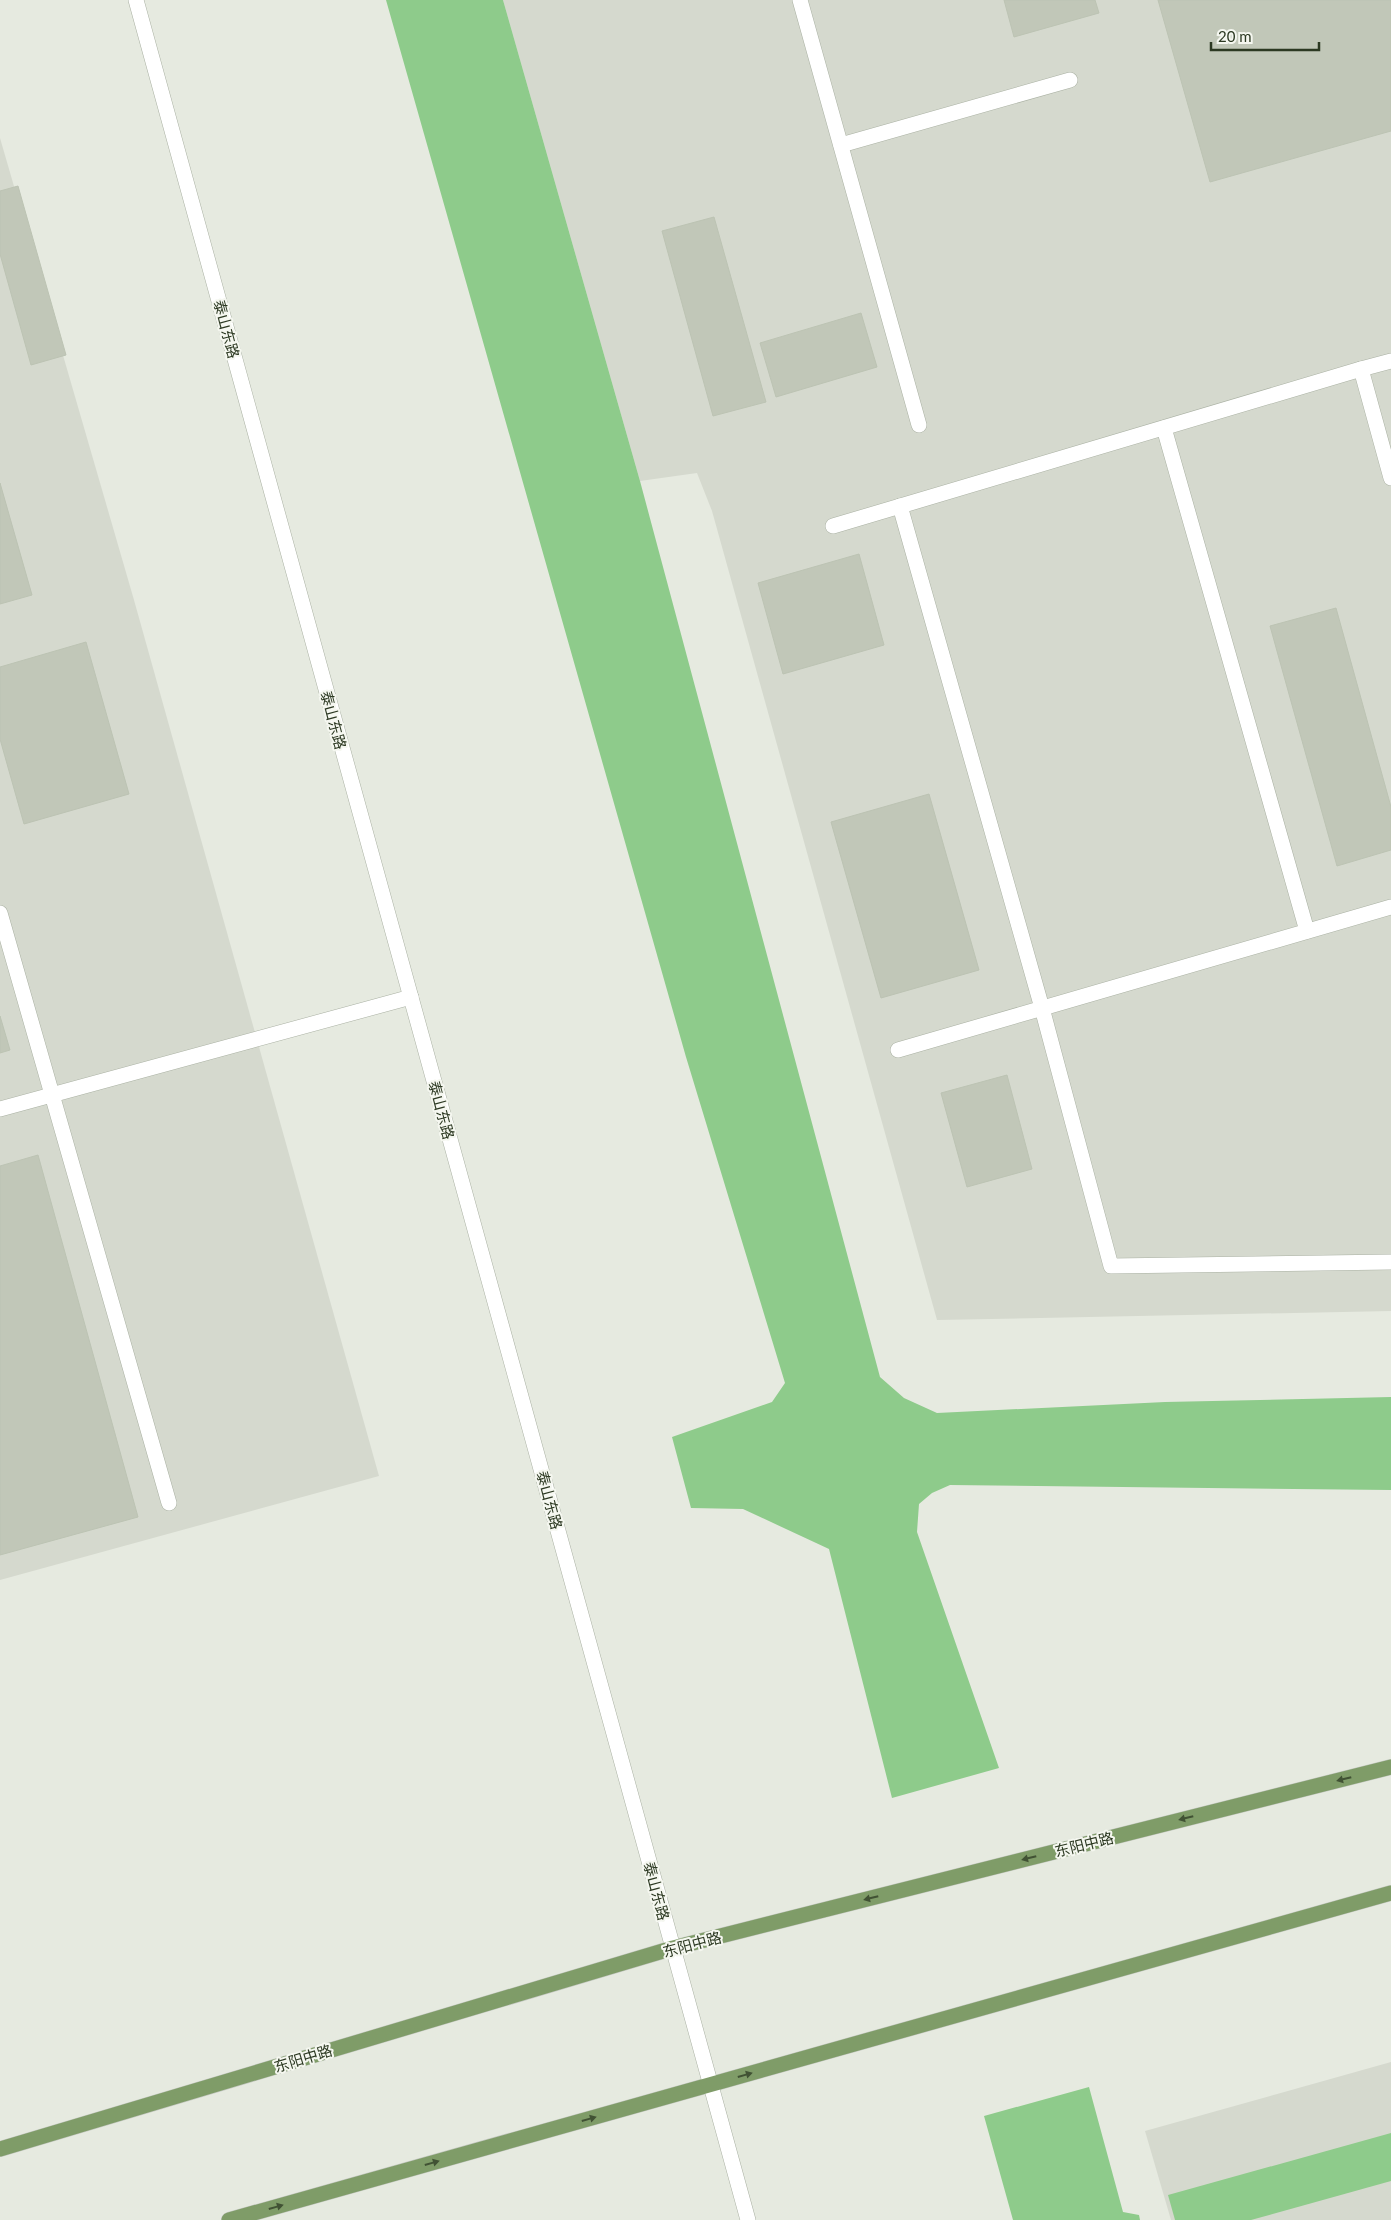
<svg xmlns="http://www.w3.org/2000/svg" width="1391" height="2220" font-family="Lato,'Noto Sans SC',sans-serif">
	<rect width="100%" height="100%" fill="#e6eae0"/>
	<!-- built -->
	<g fill="#d5d9ce">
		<polygon points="503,0 1391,0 1391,1311 937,1320 712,511 697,473 640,481"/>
		<polygon points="0,138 134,600 379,1476 0,1580"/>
		<polygon points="1391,2062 1391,2220 1171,2220 1145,2131"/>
	</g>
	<!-- water -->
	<g fill="#8ecb8b">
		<polygon points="386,0 503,0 640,481 880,1377 904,1398 937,1413 1165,1402 1391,1397 1391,1490 950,1485 932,1493 919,1504 917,1532 999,1768 892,1798 829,1549 743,1509 691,1508 672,1437 772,1402 785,1383 686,1057"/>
		<polygon points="1089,2087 1123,2212 1139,2215 1140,2220 1013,2220 984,2116"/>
		<polygon points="1391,2133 1391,2181 1251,2220 1175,2220 1168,2195"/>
	</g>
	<!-- building -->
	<g fill="#c1c7b8" stroke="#bcc3b3">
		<polygon points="1004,0 1095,0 1099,13 1014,37"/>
		<polygon points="1158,0 1391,0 1391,131 1210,182"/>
		<polygon points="18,186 66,355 31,365 0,254 0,191"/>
		<polygon points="714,217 766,402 713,416 662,231"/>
		<polygon points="861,313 877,367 776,397 760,343"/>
		<polygon points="0,483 32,595 0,604"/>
		<polygon points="859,554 884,645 783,674 758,583"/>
		<polygon points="1336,608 1391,807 1391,850 1337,866 1270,626"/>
		<polygon points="86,642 129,794 24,824 0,739 0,667"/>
		<polygon points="929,794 979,970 881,998 831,822"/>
		<polygon points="0,1016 10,1050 0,1053"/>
		<polygon points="1007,1075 1032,1169 967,1187 941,1093"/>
		<polygon points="38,1155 138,1517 0,1555 0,1166"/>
	</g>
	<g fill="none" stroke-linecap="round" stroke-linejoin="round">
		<!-- minor casing -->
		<g stroke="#aab1a3" stroke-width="16">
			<g id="minor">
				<polyline points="136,0 748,2220"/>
				<polyline points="800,0 919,425"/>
				<polyline points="841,145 1070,80"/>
				<polyline points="1361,369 1391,361"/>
				<polyline points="1164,428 1307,931"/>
				<polyline points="900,506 1042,1008 1111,1266 1391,1262"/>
				<polyline points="833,526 1361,369 1391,478"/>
				<polyline points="0,913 169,1503"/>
				<polyline points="898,1050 1391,907"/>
				<polyline points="0,1109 411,997"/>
			</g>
		</g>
		<!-- major casing -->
		<g stroke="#c4c8c1" stroke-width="16">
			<g id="major">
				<polyline points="0,2149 673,1948 1391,1767"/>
				<polyline points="229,2220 1391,1893"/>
			</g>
		</g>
		<!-- minor -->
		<use href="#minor" stroke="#fff" stroke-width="15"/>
		<!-- major -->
		<use href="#major" stroke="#7f9c68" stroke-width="15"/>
	</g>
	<!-- one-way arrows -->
	<defs><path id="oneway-solid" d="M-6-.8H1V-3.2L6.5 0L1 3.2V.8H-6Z" transform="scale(1.25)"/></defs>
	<g fill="#415234">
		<use href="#oneway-solid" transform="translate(1344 1779) rotate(166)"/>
		<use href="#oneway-solid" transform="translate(1186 1818) rotate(166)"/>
		<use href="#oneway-solid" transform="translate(1029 1858) rotate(166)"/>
		<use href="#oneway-solid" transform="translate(871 1898) rotate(166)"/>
		<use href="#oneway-solid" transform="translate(745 2075) rotate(-16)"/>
		<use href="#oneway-solid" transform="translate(589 2119) rotate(-16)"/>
		<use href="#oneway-solid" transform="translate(432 2163) rotate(-16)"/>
		<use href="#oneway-solid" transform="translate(276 2207) rotate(-16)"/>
	</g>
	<g text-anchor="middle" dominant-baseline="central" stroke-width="4" stroke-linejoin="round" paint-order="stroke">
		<!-- street labels -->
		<g font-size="15" fill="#2c3922" stroke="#f5f7f0">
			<text transform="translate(227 329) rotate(75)">泰山东路</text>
			<text transform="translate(334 720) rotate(75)">泰山东路</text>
			<text transform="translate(442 1110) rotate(75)">泰山东路</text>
			<text transform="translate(550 1500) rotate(75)">泰山东路</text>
			<text transform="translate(1084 1844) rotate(-14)">东阳中路</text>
			<text transform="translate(657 1891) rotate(75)">泰山东路</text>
			<text transform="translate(692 1944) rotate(-15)">东阳中路</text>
			<text transform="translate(303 2058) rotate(-17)">东阳中路</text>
		</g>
	</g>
	<!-- scale -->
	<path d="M1211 42v8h108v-8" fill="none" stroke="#2c3922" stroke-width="2.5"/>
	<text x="1218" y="42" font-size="15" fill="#2c3922" stroke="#f5f7f0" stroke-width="4" paint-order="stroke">20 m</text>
</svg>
